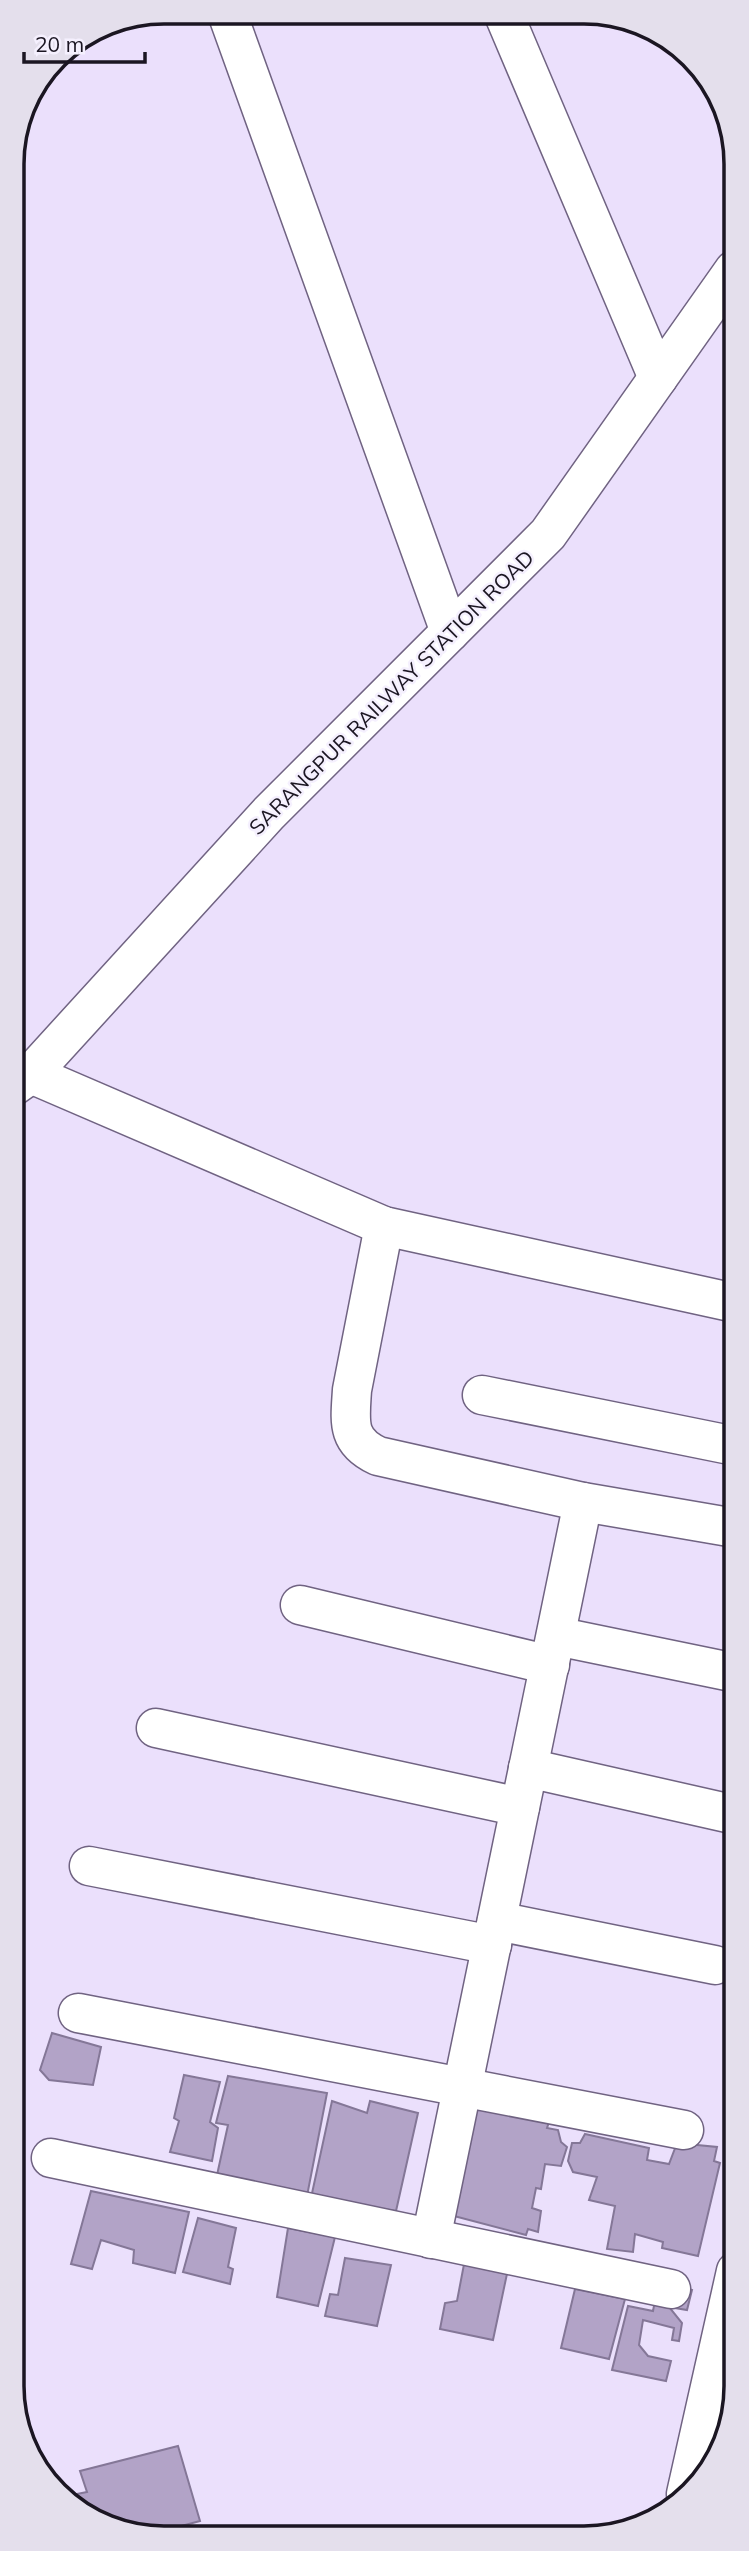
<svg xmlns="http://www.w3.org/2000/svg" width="749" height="2551" font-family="Mulish,sans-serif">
	<rect width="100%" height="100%" fill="#ebe0fc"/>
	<!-- building -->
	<g fill="#b2a3c7" stroke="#847797" stroke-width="2">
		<polygon points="52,2033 101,2047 93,2085 49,2080 40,2070"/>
		<polygon points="184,2075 220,2082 210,2122 218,2128 212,2161 170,2152 179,2121 174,2118"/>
		<polygon points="228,2076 327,2093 307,2196 217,2175 228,2125 216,2123"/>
		<polygon points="332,2101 367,2113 370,2101 418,2113 396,2211 311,2198"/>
		<polygon points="476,2107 549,2122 547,2128 558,2130 561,2142 567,2147 561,2166 545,2164 541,2189 536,2188 532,2208 541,2211 538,2232 528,2229 526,2235 454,2216"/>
		<polygon points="585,2134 649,2148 647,2160 669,2164 677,2143 717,2147 714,2161 720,2163 698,2256 662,2248 663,2242 635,2234 633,2252 607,2249 615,2206 589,2200 597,2177 573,2172 568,2161 572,2143 580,2143"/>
		<polygon points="91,2191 189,2212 175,2273 133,2263 134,2250 101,2240 92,2269 71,2264"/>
		<polygon points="198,2218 236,2228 228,2267 233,2269 230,2284 183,2272"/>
		<polygon points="288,2228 335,2237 318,2306 277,2297"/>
		<polygon points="345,2258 391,2265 377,2326 325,2316 330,2294 338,2295"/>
		<polygon points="465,2259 508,2269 493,2340 440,2329 445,2303 457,2301"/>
		<polygon points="675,2285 692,2290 687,2310 669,2307 682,2323 679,2341 672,2340 674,2328 643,2320 639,2345 648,2356 671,2361 666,2381 612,2370 628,2306 653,2311 657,2290"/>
		<polygon points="575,2289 625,2299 609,2359 561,2348"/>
		<polygon points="178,2446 200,2521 144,2536 134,2536 62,2497 87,2492 80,2471"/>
	</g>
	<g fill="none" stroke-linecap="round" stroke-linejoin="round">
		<!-- minor casing -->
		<g stroke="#706382" stroke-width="41">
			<g id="minor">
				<polyline points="227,13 450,632"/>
				<polyline points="504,15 658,378"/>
				<polyline points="31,1074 384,1226 735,1303"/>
				<polyline points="14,1086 31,1074 269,813 548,534 734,270"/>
				<path d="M384,1226L352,1390C350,1422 346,1441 378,1456L583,1502L735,1528"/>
				<polyline points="482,1395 735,1446"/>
				<polyline points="300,1605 550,1665"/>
				<polyline points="556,1636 736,1673"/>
				<polyline points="156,1728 520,1807"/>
				<polyline points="528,1768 736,1815"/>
				<polyline points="89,1866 492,1945"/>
				<polyline points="497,1921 715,1965"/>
				<polyline points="78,2013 684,2130"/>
				<polyline points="51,2158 671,2289"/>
				<polyline points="431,2239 583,1502"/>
				<polyline points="686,2494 736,2271"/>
			</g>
		</g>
		<!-- minor -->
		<use href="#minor" stroke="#fff" stroke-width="38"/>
	</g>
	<g text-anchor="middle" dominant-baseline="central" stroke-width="5" stroke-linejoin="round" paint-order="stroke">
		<!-- street labels -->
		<g font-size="21" fill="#1b1622" stroke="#f5f0fe">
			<text transform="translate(391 692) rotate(-45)">SARANGPUR RAILWAY STATION ROAD</text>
		</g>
	</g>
	<!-- crop -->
	<path d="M0 0H749V2551H0ZM164 24H584A140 140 0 0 1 724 164V2386A140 140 0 0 1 584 2526H164A140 140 0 0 1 24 2386V164A140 140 0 0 1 164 24Z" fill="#e4dfec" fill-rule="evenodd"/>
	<path fill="none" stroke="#1b1622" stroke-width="3.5" d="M164 24H584A140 140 0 0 1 724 164V2386A140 140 0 0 1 584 2526H164A140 140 0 0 1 24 2386V164A140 140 0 0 1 164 24Z"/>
	<!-- scale -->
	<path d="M24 52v10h121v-10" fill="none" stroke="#1b1622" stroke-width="3.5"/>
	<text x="35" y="52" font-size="21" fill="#1b1622" stroke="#f5f0fe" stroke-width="5" paint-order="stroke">20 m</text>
</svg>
